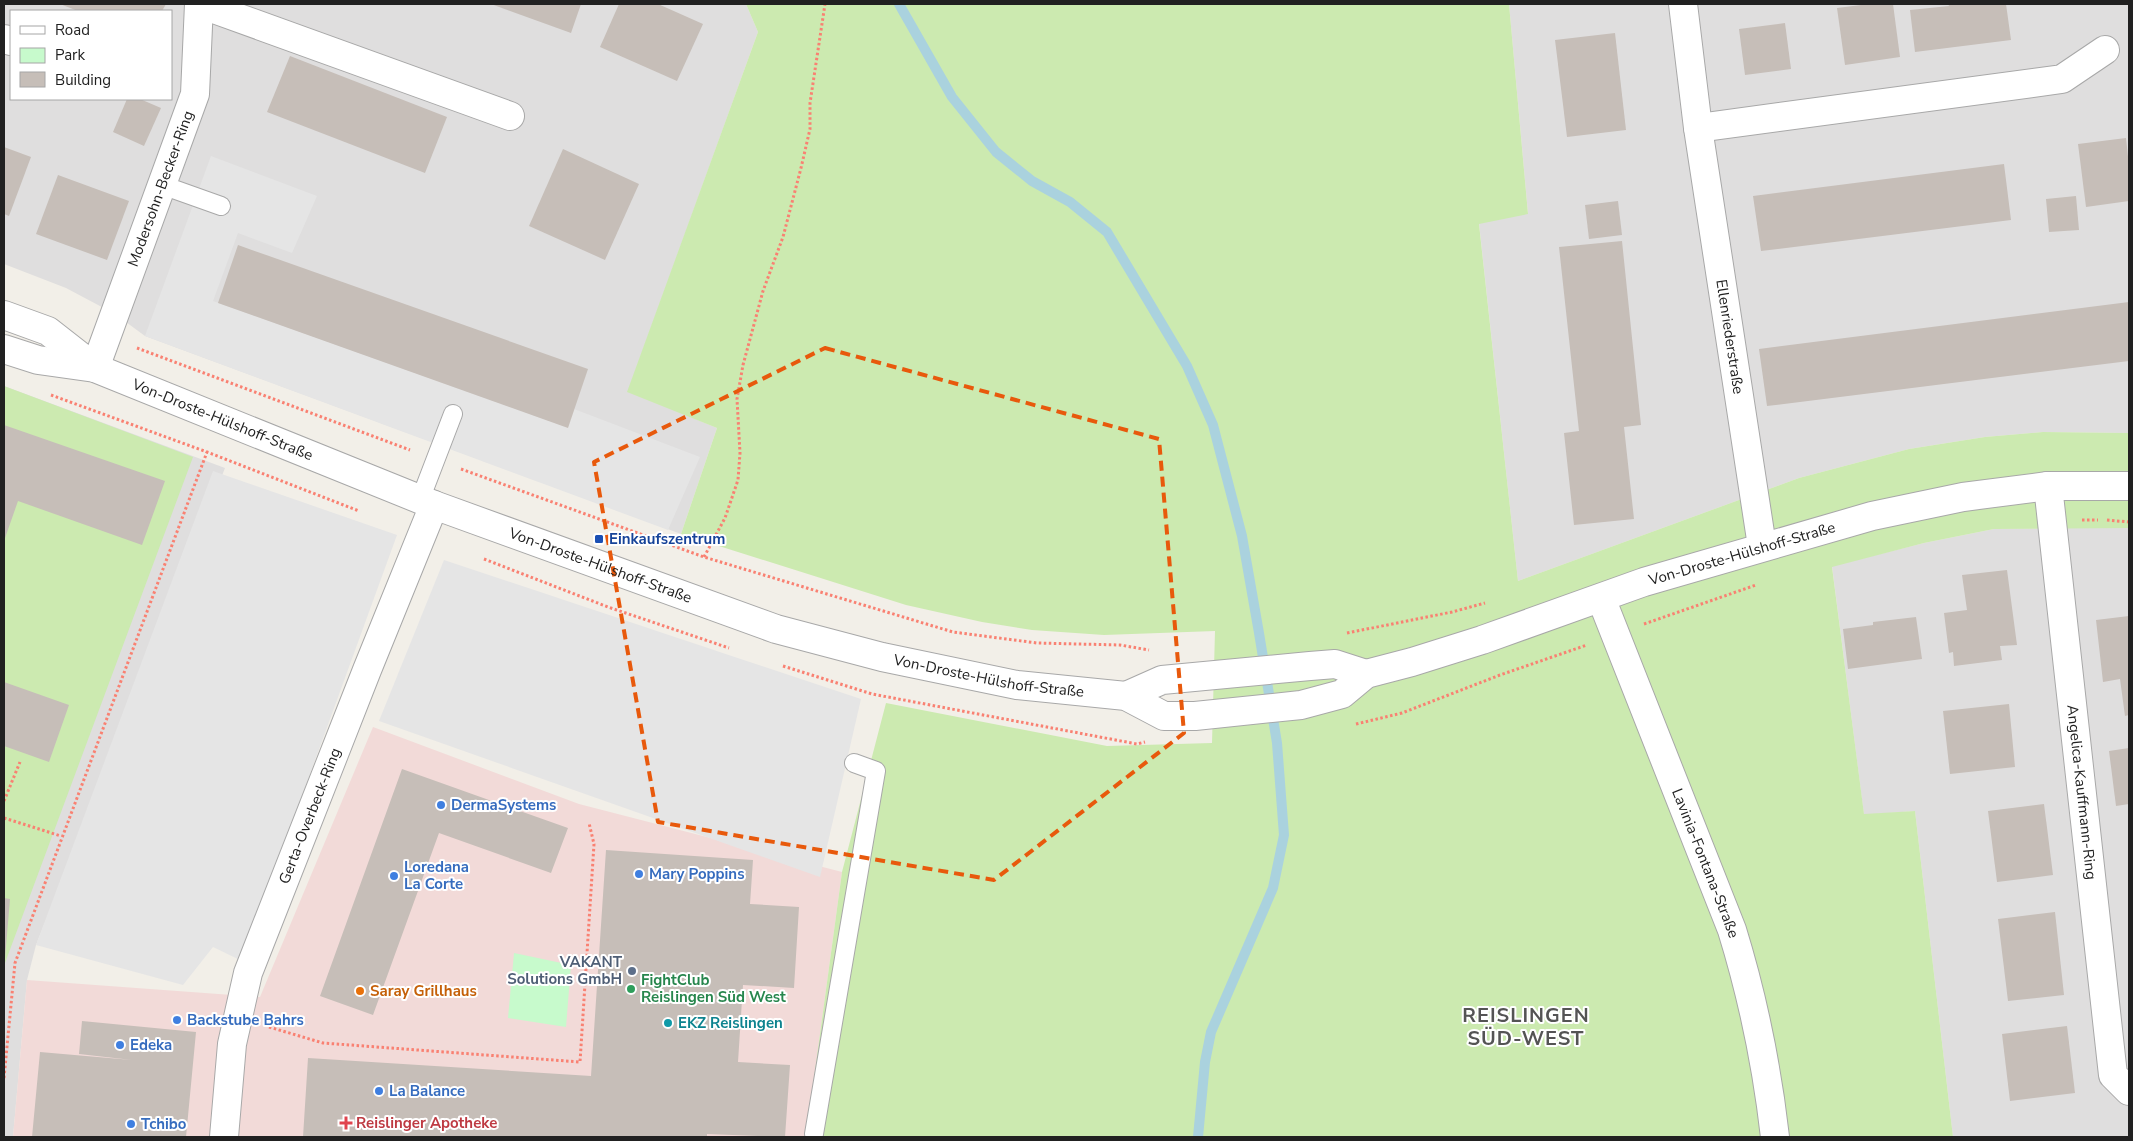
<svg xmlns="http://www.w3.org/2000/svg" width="2133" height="1141" font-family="'Nunito Sans',sans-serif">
	<rect width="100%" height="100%" fill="#f2efe8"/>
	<!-- residential -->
	<g fill="#dfdede" fill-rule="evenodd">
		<path d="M4,4H746L758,32L628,391L717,428L681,534L145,336L115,314L66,288L4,264ZM11,11H171V99H11Z"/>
		<polygon points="1509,4 2129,4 2129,433 2043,432 1985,437 1909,449 1799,478 1518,581 1479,223 1528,213"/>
		<polygon points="4,386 225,468 36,945 27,980 13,1137 4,1137"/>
		<polygon points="2070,528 2129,528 2129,1137 1953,1137 1915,811 1864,815 1832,566 1924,543 1994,529"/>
	</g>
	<!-- commercial -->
	<polygon fill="#f2dad8" points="373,727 579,804 842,872 806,1137 13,1137 27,980 260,997"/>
	<!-- grass -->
	<g fill="#cceab0">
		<polygon points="746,4 1509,4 1528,214 1479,224 1518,581 1799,478 1909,449 1985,437 2043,432 2129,433 2129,528 1994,529 1924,543 1832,567 1864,814 1915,811 1953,1137 806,1137 842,872 886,703 1107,746 1212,743 1215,631 1104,635 1032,630 982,622 906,605 681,534 717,428 627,392 758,32"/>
		<polygon points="4,386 193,457 5,963 4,972"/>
	</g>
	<!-- park -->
	<polygon fill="#c7facc" points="514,953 571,965 566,1027 508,1018"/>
	<!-- parking -->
	<g fill="#e5e5e5">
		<polygon points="211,156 317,196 292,253 238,233 213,301 567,427 574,409 700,457 668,530 145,336"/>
		<polygon points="213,471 397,535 242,961 213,947 183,985 36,945"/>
		<polygon points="444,560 861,699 820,877 379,721"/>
	</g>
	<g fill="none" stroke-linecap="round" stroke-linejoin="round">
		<!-- stream -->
		<polyline stroke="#aad2de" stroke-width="10" points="899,4 952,97 996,152 1032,181 1070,202 1107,232 1187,366 1213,425 1242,536 1259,633 1277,743 1284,835 1273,888 1211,1032 1205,1062 1198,1137"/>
	</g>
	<!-- building -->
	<g fill="#c6beb8">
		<polygon points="60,4 166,4 162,11 78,11"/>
		<polygon points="491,4 581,4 571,33"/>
		<polygon points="619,4 658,4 703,24 677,81 600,47"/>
		<polygon points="1869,4 1893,4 1900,57 1845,65 1837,8"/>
		<polygon points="1948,4 2006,4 2011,40 1915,52 1910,10 1949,6"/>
		<polygon points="1785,23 1791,69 1745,75 1739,29"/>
		<polygon points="1615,33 1626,130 1567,137 1555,40"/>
		<polygon points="290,56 447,117 425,173 267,112"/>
		<polygon points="127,99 140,99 161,108 144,146 113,132"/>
		<polygon points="2126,138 2129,166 2129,201 2086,207 2078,144"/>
		<polygon points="4,147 31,157 9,216 4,214"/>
		<polygon points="563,149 639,184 605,260 529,226"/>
		<polygon points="2004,164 2011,220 1761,251 1753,196"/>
		<polygon points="58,175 129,201 107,260 36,234"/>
		<polygon points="2076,196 2079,230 2049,232 2046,199"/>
		<polygon points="1618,201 1622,235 1589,239 1585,205"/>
		<polygon points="1622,241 1641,425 1624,427 1634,519 1574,525 1564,433 1579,431 1559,247"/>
		<polygon points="238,245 588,369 568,428 218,303"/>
		<polygon points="2129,302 2129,361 1767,406 1759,349"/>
		<polygon points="4,425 165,481 142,545 18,501 4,541"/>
		<polygon points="2007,570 2017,645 2000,646 2002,660 1954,666 1953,652 1949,653 1944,613 1967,610 1962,575"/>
		<polygon points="2129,616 2129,715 2125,716 2120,679 2103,682 2096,620"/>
		<polygon points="1916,617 1922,659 1848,669 1843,629 1873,625 1873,622"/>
		<polygon points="4,682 69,705 49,762 4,746"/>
		<polygon points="2009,704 2015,767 1950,774 1943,711"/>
		<polygon points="2129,748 2129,804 2116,806 2109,751"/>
		<polygon points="402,769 568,828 551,873 439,833 373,1015 320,996"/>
		<polygon points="2044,804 2053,875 1997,882 1988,811"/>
		<polygon points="606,850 753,860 750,904 799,907 794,988 743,985 738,1062 790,1065 785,1137 707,1134 707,1137 303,1137 308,1058 591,1076"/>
		<polygon points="4,898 10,899 5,958 4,958"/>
		<polygon points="2055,912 2064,995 2008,1001 1998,919"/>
		<polygon points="82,1021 196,1032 186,1137 32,1137 40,1052 132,1060 79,1054"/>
		<polygon points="2067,1026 2075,1093 2010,1101 2002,1034"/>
	</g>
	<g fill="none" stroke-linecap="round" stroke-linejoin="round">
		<!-- service casing -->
		<g stroke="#a8a8a8" stroke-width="20">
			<g id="service">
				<polyline points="162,185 221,206"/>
				<polyline points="420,500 453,414"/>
				<polyline points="814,1134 876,771 854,763"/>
			</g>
		</g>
		<!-- minor casing -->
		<g stroke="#a8a8a8" stroke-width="30">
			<g id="minor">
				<polyline points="200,4 510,116"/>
				<path id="s1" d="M1683,4L1698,128L1762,546"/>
				<polyline points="4,39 11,41"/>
				<polyline points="1698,128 2062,79 2105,50"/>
				<polyline points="4,315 48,331 94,367"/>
				<path id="s2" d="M4,349L38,360L95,368L434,505L776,629L882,657L1017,685L1126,696L1164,716H1195L1301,705L1342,694L1366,674L1412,662L1482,640L1644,582L1872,516L1963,497L2048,486H2129"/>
				<path id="s3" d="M95,368L195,94L199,4"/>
				<path id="s4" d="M2048,486L2113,1075L2129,1091"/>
				<path id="s5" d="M1601,598L1732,930C1753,998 1767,1067 1775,1137"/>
				<polyline points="1126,696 1162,680 1310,666 1335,664 1366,674"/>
				<path id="s6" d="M224,1137L232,1044L248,973L367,670L434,505"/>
			</g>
		</g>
		<!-- path -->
		<g stroke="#f98172" stroke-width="3" stroke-dasharray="2.5 2.5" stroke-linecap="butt">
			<polyline points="137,348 410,450"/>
			<polyline points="51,395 207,452 359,511"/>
			<polyline points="461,469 704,557 953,632 1037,643 1120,645 1149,650"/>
			<polyline points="2082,520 2098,520"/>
			<polyline points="2107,520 2129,522"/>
			<polyline points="704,557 725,518 738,480 740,453 737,399 743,365 763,291 783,237 801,168 810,129 810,103 825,4"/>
			<polyline points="484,559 608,607 729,648"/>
			<polyline points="1644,624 1756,585"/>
			<polyline points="1347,633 1452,612 1485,603"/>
			<polyline points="783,666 872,694 1137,744 1145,742"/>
			<polyline points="1356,724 1402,713 1500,675 1587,645"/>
			<polyline points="4,801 20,762"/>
			<polyline points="4,818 61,836"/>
			<polyline points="269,1027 323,1043 580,1062 594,844 589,823"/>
			<polyline points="4,1078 15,963 207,452"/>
		</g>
		<!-- service -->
		<use href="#service" stroke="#fff" stroke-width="18"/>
		<!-- minor -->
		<use href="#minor" stroke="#fff" stroke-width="28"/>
	</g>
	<!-- marked area -->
	<path fill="none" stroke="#e8590c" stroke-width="4" stroke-dasharray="10 6" stroke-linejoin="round" d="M825,348L1159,439L1184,733L994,880L658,822L594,462Z"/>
	<!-- markers -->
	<rect fill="#1a4fb4" stroke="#fff" stroke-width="2" x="594" y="534" width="10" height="10" rx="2.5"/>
	<g fill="#3f7fe0" stroke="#fff" stroke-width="2">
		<circle cx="441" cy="805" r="5"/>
		<circle cx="639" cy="874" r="5"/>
		<circle cx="394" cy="876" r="5"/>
		<circle cx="177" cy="1020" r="5"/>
		<circle cx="120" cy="1045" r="5"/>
		<circle cx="379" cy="1091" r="5"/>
		<circle cx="131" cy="1124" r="5"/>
	</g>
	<circle fill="#5c6f8a" stroke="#fff" stroke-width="2" cx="632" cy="971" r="5"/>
	<circle fill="#2e9e5b" stroke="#fff" stroke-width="2" cx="631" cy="989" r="5"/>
	<circle fill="#e8710a" stroke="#fff" stroke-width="2" cx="360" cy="991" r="5"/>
	<circle fill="#0f9aa8" stroke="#fff" stroke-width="2" cx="668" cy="1023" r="5"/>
	<path fill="#e0444e" stroke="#fff" stroke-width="2" d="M343.5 1115.5h5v5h5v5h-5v5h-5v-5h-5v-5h5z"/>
	<g text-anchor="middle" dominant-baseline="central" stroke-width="4" stroke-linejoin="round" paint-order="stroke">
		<!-- street labels -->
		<g font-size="15" fill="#212121" stroke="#fff">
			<text stroke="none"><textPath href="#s3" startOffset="191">Modersohn-Becker-Ring</textPath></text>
			<text stroke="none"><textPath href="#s1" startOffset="336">Ellenriederstraße</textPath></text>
			<text stroke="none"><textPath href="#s2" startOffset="231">Von-Droste-Hülshoff-Straße</textPath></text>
			<text stroke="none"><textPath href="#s2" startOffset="1829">Von-Droste-Hülshoff-Straße</textPath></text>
			<text stroke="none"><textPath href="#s2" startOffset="636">Von-Droste-Hülshoff-Straße</textPath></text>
			<text stroke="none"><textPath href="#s2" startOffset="1041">Von-Droste-Hülshoff-Straße</textPath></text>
			<text stroke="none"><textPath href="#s4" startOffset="308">Angelica-Kauffmann-Ring</textPath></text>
			<text stroke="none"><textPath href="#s6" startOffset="335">Gerta-Overbeck-Ring</textPath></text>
			<text stroke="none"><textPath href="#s5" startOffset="285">Lavinia-Fontana-Straße</textPath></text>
		</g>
		<!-- transit labels -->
		<g font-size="15" font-weight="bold" fill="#164399" stroke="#fff" text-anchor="start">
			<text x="609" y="539">Einkaufszentrum</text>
		</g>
		<!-- shop labels -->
		<g font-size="15" font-weight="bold" fill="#366cbe" stroke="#fff" text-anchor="start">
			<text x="451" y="805">DermaSystems</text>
			<text x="404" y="867">Loredana<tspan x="404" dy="17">La Corte</tspan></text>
			<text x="649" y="874">Mary Poppins</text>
			<text x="187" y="1020">Backstube Bahrs</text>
			<text x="130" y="1045">Edeka</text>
			<text x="389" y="1091">La Balance</text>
			<text x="141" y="1124">Tchibo</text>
		</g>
		<!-- service labels -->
		<g font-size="15" font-weight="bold" fill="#4e5e75" stroke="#fff" text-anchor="end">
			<text x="622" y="962">VAKANT<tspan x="622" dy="17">Solutions GmbH</tspan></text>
		</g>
		<!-- leisure labels -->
		<g font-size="15" font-weight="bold" fill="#27864d" stroke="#fff" text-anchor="start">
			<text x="641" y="980">FightClub<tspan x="641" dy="17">Reislingen Süd West</tspan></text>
		</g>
		<!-- food labels -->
		<g font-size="15" font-weight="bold" fill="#c56008" stroke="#fff" text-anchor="start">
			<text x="370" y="991">Saray Grillhaus</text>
		</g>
		<!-- culture labels -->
		<g font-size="15" font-weight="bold" fill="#0d838f" stroke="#fff" text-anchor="start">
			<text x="678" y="1023">EKZ Reislingen</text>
		</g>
		<!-- health labels -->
		<g font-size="15" font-weight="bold" fill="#be3a42" stroke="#fff" text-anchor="start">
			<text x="356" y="1123">Reislinger Apotheke</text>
		</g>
		<!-- district labels -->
		<g font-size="20" font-weight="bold" letter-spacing="1" fill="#545454" stroke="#fff">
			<text x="1526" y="1015">REISLINGEN<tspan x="1526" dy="23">SÜD-WEST</tspan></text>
		</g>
	</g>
	<!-- border -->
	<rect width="2133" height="1141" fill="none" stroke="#212121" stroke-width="10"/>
	<!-- legend -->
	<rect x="10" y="10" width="162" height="90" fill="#ffffff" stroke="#a6a6a6"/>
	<rect x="20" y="26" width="25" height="8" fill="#ffffff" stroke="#a6a6a6"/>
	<text x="55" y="35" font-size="15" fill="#212121">Road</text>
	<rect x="20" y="48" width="25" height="15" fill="#c7facc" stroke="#a6a6a6"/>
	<text x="55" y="60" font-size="15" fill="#212121">Park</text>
	<rect x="20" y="72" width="25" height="15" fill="#c6beb8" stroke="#a6a6a6"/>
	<text x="55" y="85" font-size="15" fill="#212121">Building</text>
</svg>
